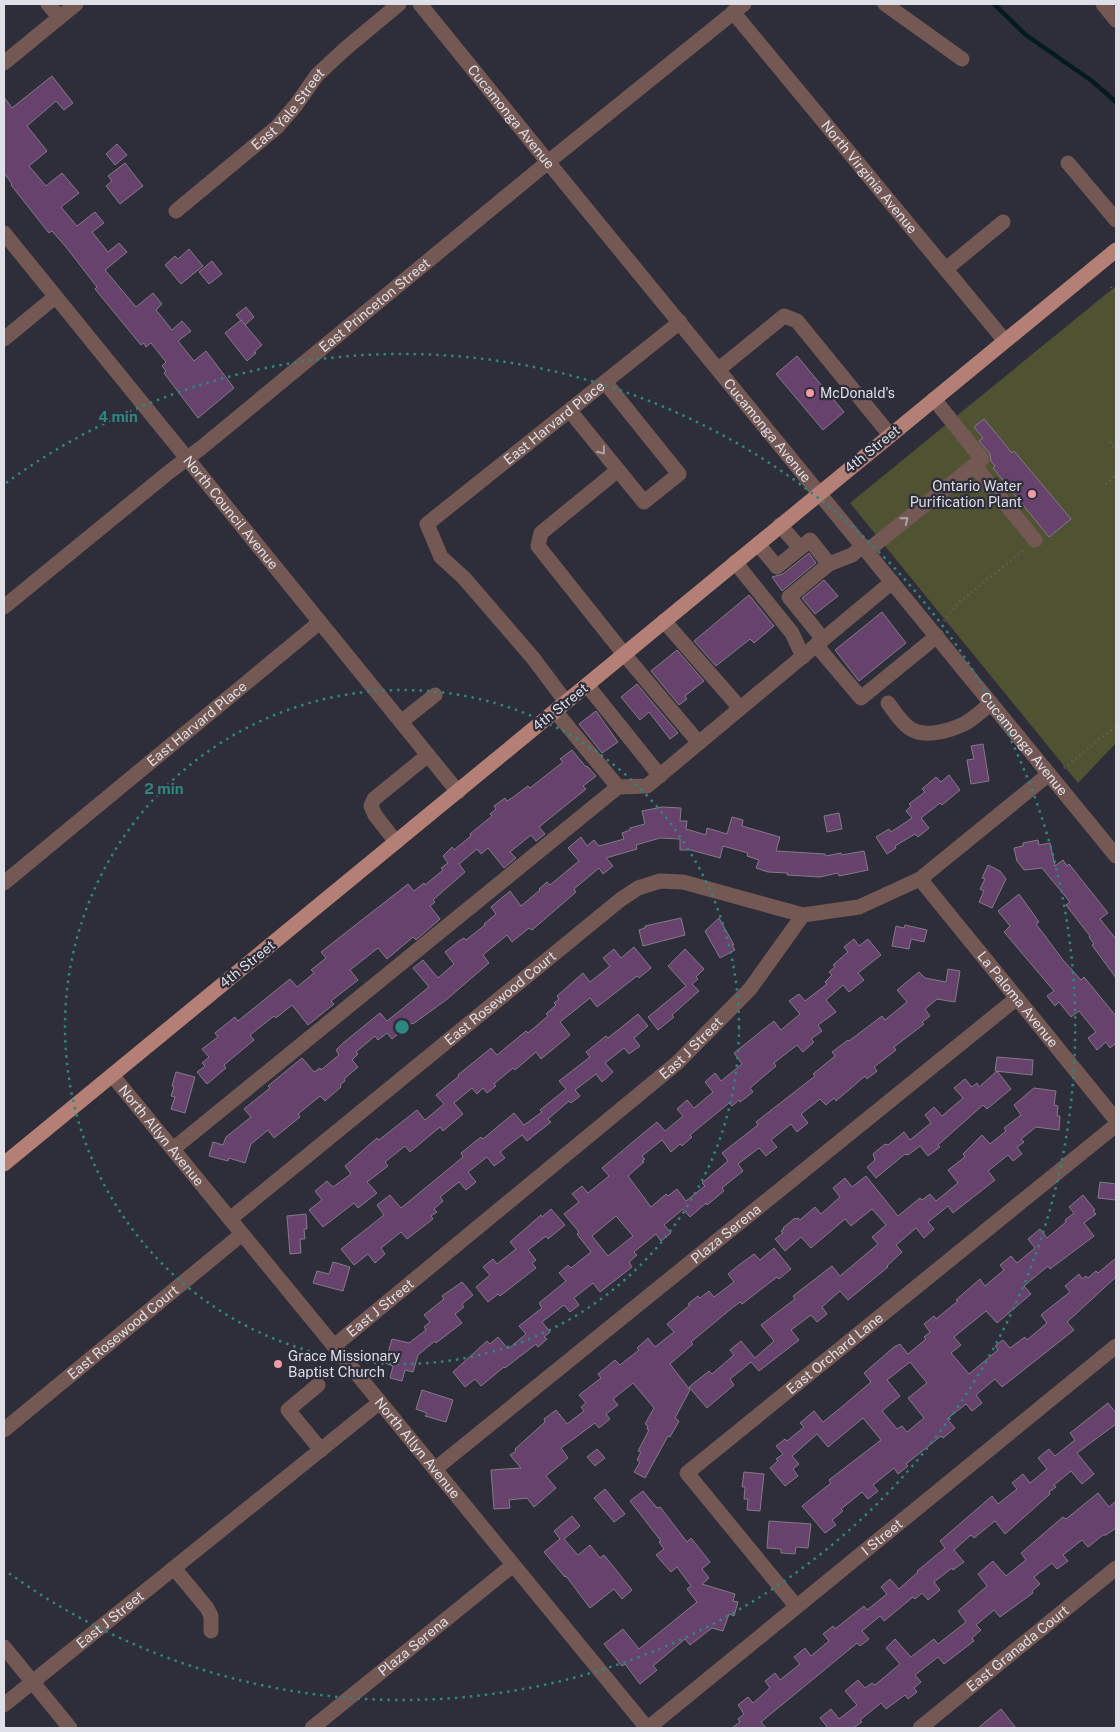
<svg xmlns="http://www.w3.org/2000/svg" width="1120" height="1732" font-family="'Public Sans',sans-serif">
	<rect width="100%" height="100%" fill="#2e2e3a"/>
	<!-- green -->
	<polygon fill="#505331" points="1116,286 1116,743 1078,783 850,503"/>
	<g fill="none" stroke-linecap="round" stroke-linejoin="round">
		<!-- stream -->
		<polyline stroke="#031b20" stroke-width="4.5" points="994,4 1026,35 1092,81 1116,102"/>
	</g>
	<!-- building -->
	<g fill="#66426d" stroke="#847a86" fill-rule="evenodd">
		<polygon points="52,76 73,103 64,110 56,101 27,126 47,151 29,166 46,186 62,173 79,193 61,207 77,226 95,212 104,223 92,232 108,252 119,243 127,252 105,270 136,307 153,293 162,304 156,310 172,330 182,321 191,331 178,341 194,361 206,351 234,388 198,418 164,373 166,371 162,366 166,362 151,343 146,347 144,343 141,345 95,289 97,287 66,247 52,231 49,233 11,185 12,184 4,173 4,97 12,108"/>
		<polygon points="117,144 127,155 115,165 106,154"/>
		<polygon points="125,163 143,186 120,204 106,186 112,181 108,176"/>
		<polygon points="189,249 203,266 181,284 165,265 175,256 178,259"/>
		<polygon points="212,261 222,274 209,284 199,272"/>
		<polygon points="246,307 254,317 245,325 236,315"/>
		<polygon points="241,320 262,345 254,352 256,353 247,361 225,333"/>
		<polygon points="797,356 844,412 823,430 776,374"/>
		<polygon points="984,419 1012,453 1014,451 1071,519 1049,537 993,468 995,466 991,461 990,454 979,441 983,438 974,427"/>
		<polygon points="809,553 816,563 782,591 772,577 783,574"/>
		<polygon points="824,580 838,596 815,614 802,598"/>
		<polygon points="749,595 774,626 754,643 750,639 716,666 694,641"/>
		<polygon points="882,612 906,643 859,681 835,650"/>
		<polygon points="677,650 704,681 685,696 687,699 679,705 651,671"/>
		<polygon points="637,684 678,733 670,739 649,712 640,720 621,697"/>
		<polygon points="596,711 618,742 602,753 579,724"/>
		<polygon points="983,744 989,781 971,784 967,760 974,759 971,746"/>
		<polygon points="572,750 586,767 587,766 596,776 583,786 586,789 539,827 545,834 536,841 531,835 510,852 516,858 504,868 488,848 481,854 477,849 459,864 465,872 433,900 435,902 430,906 440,919 416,940 413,937 387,959 378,948 350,970 358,980 331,1001 334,1004 308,1025 292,1005 276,1018 274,1016 250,1035 254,1040 224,1065 226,1068 207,1084 197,1072 205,1066 202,1063 209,1057 202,1049 218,1037 215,1033 235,1017 238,1021 290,979 297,987 314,973 311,970 326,958 321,952 408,884 414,891 424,883 425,885 443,870 441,868 448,863 443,856 452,847 454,850 471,836 470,834 492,816 490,814 496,809 494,806 505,798 507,801 512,798 528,786 530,788 563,762 560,759"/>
		<polygon points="949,775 960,790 942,805 940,803 921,818 929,828 918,837 915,834 895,846 896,848 887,854 876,837 889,829 891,832 912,818 906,811 911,806 909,804 925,792 922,789 936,777 941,782"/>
		<polygon points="662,807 681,808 680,821 687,821 686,829 706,835 707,828 727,834 732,817 743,820 742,826 780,837 776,851 825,854 826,856 841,853 842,855 864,851 868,870 839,876 838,873 820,877 787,875 788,873 768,872 756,868 759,860 747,856 748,853 723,846 720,858 691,850 680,850 680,839 660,838 636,845 637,849 606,858 613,866 603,874 599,868 574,889 576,892 532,930 529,928 512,942 507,935 483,955 489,963 446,1000 413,1024 412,1023 392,1039 387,1033 378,1040 375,1036 356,1052 358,1054 352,1060 358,1067 344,1079 345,1081 340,1085 341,1087 325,1101 320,1096 298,1114 300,1117 274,1138 268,1130 251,1144 245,1163 229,1158 228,1161 209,1156 213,1142 223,1145 226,1137 251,1117 244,1109 270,1088 268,1086 302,1058 314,1072 320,1068 321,1070 339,1055 336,1050 343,1043 380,1013 387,1021 429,987 413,968 423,960 438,978 454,964 445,952 459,941 464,938 466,940 485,925 484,924 496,914 491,907 510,891 521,906 540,890 539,889 547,882 550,885 579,861 568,848 581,837 587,846 594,840 599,846 624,839 622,833 630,830 630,828 645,824 642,811"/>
		<polygon points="839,813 842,829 827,832 824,816"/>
		<polygon points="1038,840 1039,845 1050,843 1055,866 1063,860 1067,866 1069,864 1108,913 1100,919 1116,939 1116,978 1092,945 1094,944 1089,937 1090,936 1066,905 1070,902 1042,868 1024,870 1017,861 1014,848 1023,846 1023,843"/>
		<polygon points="988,865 1000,871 1006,879 992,908 979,902 984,891 980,889 985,879 982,878"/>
		<polygon points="1019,894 1039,922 1036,924 1063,960 1081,980 1084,977 1116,1016 1116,1043 1110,1048 1106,1042 1097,1050 1088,1038 1096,1032 1079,1011 1071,1017 1059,1002 1055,1006 1047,996 1054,991 1004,932 1010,926 998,911"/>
		<polygon points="681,918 685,935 643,946 639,930 645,928 645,926"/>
		<polygon points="719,918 734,945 732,945 735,950 720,958 705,931"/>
		<polygon points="905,925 927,930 924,942 911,939 909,949 892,946 896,926 904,928"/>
		<path d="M854,939L859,946L868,939L881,955L858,973L864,980L849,992L843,985L826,1000L836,1012L818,1025L822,1031L811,1039L814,1042L803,1052L797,1045L774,1063L776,1066L750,1088L753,1092L740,1102L739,1100L732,1106L729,1103L690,1135L692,1137L682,1146L680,1144L671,1152L662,1140L642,1156L645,1159L642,1161L644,1162L628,1176L651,1207L666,1194L668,1196L677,1189L686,1201L705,1186L702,1183L728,1161L722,1153L758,1125L756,1122L815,1076L813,1074L835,1056L832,1052L848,1040L849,1041L882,1016L885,1020L907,1002L897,990L919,972L925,978L946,982L948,969L960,971L955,1002L937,999L925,1009L930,1016L922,1022L924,1024L894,1047L896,1050L874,1067L877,1071L867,1079L865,1076L836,1101L834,1098L826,1105L820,1099L801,1114L808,1123L797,1132L791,1124L771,1140L777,1147L766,1156L759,1148L738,1164L743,1171L722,1188L724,1191L707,1205L706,1203L690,1217L683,1209L664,1225L671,1233L661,1241L656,1234L634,1252L637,1255L629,1262L632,1267L600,1292L593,1283L574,1298L579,1305L570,1312L564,1305L542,1322L550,1332L544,1337L547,1339L538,1347L536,1344L505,1368L504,1367L481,1386L475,1379L465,1387L453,1372L487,1341L490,1344L498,1337L508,1349L526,1334L519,1326L542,1308L539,1303L566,1281L559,1273L568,1265L571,1268L591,1252L577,1234L579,1232L564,1214L579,1202L572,1194L582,1186L588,1193L609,1176L602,1168L640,1136L657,1122L665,1131L683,1116L677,1109L687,1100L694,1108L713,1092L705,1082L715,1073L721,1081L742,1064L734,1053L774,1021L781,1030L800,1014L789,1001L799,994L805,1001L827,984L825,982L832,975L829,972L835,967L833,965L848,952L844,947ZM616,1216L633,1236L608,1256L592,1236Z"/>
		<polygon points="634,947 651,968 639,978 637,976 597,1007 590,998 560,1022 570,1035 541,1059 536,1052 515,1070 513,1068 494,1084 496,1086 487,1093 483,1088 477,1094 472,1088 454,1103 463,1114 443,1131 440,1127 410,1152 405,1146 385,1162 388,1166 367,1182 377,1193 358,1208 354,1203 323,1227 309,1210 322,1200 315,1191 327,1181 333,1187 351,1174 345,1166 377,1138 379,1140 417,1110 425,1120 444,1104 436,1095 459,1076 458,1075 491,1048 497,1055 526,1031 528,1033 548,1016 546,1014 556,1005 554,1003 559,999 557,996 583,973 590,982 610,966 603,958 614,949 621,958"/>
		<polygon points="685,949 704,969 696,977 698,979 692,984 699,991 672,1015 674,1017 658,1030 648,1017 686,986 668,966"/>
		<polygon points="638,1014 648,1026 634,1038 640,1046 629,1054 624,1048 605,1063 613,1072 602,1082 596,1074 575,1090 580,1096 571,1103 569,1101 548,1119 551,1122 527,1141 522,1135 500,1152 505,1158 494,1166 487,1157 468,1172 476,1182 466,1190 459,1182 440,1197 443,1201 434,1209 437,1212 431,1216 433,1219 407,1239 401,1232 381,1248 385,1254 375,1263 368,1254 354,1265 341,1249 384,1215 377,1205 390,1195 401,1208 463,1157 461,1153 481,1137 483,1139 514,1113 524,1125 542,1112 540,1110 566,1089 559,1081 590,1057 586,1052 606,1036 608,1038"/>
		<polygon points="997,1057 1033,1060 1032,1075 995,1071"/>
		<polygon points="997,1071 1011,1089 987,1109 983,1105 938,1145 940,1147 928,1156 920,1146 908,1155 905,1154 876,1178 867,1167 875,1160 873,1154 885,1144 888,1145 904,1132 910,1140 931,1123 925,1115 934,1107 942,1116 963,1098 954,1088 965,1079 972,1087 977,1083 979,1087"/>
		<polygon points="176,1072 195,1077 185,1113 171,1109 175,1097 171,1096 174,1087 172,1086"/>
		<polygon points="1034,1088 1056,1091 1054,1105 1058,1106 1057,1116 1060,1116 1059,1130 1036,1127 1021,1139 1024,1142 1017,1147 1022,1154 1013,1161 1008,1155 988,1171 995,1180 953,1213 948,1206 928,1222 934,1229 924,1238 916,1228 896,1245 902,1252 887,1266 888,1267 848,1300 840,1291 822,1307 827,1314 817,1322 811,1315 791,1330 799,1340 759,1371 751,1362 730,1379 734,1385 707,1408 689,1387 709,1371 712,1374 734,1355 730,1350 741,1341 755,1358 774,1341 761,1325 795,1299 793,1296 832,1266 840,1276 878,1244 872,1237 886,1225 872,1209 851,1226 845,1219 811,1248 801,1237 785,1251 775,1239 783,1233 781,1231 784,1229 783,1228 795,1218 796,1219 798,1218 800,1220 815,1207 821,1214 840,1197 833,1188 845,1178 852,1187 866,1176 898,1216 920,1198 922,1200 930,1194 936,1201 958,1183 948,1170 965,1157 963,1154 982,1135 990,1144 1006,1131 1004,1128 1021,1115 1014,1105"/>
		<polygon points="1100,1182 1116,1184 1116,1200 1098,1198"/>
		<path d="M1083,1195L1095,1210L1093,1211L1096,1214L1084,1223L1094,1236L1050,1269L1048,1266L1024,1286L1031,1294L997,1323L986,1311L954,1337L961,1345L951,1353L969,1374L998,1350L995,1346L1003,1340L1010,1348L1025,1337L1027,1340L1047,1323L1041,1315L1070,1292L1065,1286L1079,1274L1082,1279L1086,1276L1088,1278L1096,1271L1098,1273L1116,1258V1277L1067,1322L1074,1330L1002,1387L995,1379L976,1395L982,1403L972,1411L966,1404L947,1419L955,1428L943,1438L941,1436L906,1464L908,1466L898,1474L894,1468L873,1485L878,1491L868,1499L862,1492L841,1509L843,1511L832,1520L836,1525L825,1533L802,1506L831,1483L829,1480L881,1440L863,1418L828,1447L817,1434L792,1456L799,1464L793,1469L798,1476L785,1486L770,1468L778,1461L776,1459L783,1454L776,1446L785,1439L787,1441L804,1427L800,1423L814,1411L823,1422L843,1406L871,1382L864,1373L894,1347L900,1344L908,1354L926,1339L924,1337L930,1332L924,1324L934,1316L936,1319L958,1301L956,1300L980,1279L985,1286L1004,1270L1000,1265L1011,1256L1017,1263L1035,1248L1028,1239L1040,1229L1047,1238L1066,1222L1065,1220L1074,1213L1069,1207ZM910,1362L927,1383L908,1398L924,1418L907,1432L902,1426L897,1429L882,1411L900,1396L887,1380Z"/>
		<polygon points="551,1209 565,1225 548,1239 546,1236 528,1250 536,1260 532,1263 536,1268 500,1296 498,1294 488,1302 476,1287 490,1275 483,1267 493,1259 497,1264 516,1249 510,1242 541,1215 542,1217"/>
		<polygon points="306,1214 307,1229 304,1229 305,1239 300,1239 301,1253 290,1254 287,1216"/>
		<polygon points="774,1248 791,1269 779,1279 777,1277 742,1304 740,1302 732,1308 691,1342 693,1344 670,1364 690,1390 675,1418 679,1421 670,1437 668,1436 645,1478 634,1472 640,1462 637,1460 641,1452 638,1451 649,1430 647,1429 648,1426 645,1424 654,1408 633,1383 613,1399 618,1405 606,1414 610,1419 599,1428 595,1423 561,1448 568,1458 546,1476 556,1488 534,1507 527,1498 509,1500 510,1508 494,1509 491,1470 521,1468 510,1455 516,1451 515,1449 545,1422 544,1419 556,1410 567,1424 584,1411 581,1407 586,1403 579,1395 601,1378 598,1374 615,1360 620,1365 639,1350 637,1348 648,1338 655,1347 674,1332 667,1324 690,1305 688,1304 698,1296 700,1298 709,1291 714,1297 734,1282 728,1274 739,1265 754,1254 760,1260"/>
		<polygon points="333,1262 350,1267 343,1291 313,1283 317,1271 329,1274"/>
		<polygon points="462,1282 473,1295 462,1304 464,1307 455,1314 462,1323 436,1343 435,1341 418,1355 413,1372 405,1370 402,1381 390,1378 393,1366 385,1363 392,1339 409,1343 426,1330 424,1327 430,1322 424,1315 444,1299 442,1296"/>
		<polygon points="422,1390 453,1400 446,1422 425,1416 427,1413 416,1409"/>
		<polygon points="1108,1403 1116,1413 1116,1424 1077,1453 1094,1474 1082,1484 1071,1471 1054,1485 1056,1487 1049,1492 1050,1494 1005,1534 995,1521 974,1538 971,1535 954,1550 964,1562 953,1570 952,1568 934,1582 940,1590 928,1600 922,1593 915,1599 913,1597 884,1621 880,1616 862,1631 869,1639 860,1646 857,1643 761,1722 766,1728 732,1728 740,1722 738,1719 744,1714 738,1705 748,1697 753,1703 770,1688 765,1681 775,1673 780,1680 800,1664 794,1657 805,1648 811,1656 829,1641 823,1634 833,1626 835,1629 864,1606 867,1610 887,1594 881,1587 890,1579 899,1589 918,1572 917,1571 945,1548 940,1541 992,1496 998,1504 1017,1489 1012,1483 1023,1474 1030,1483 1047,1469 1038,1458 1049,1449 1055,1456 1075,1440 1070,1433"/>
		<polygon points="597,1449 605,1458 595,1466 587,1457"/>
		<polygon points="744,1472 764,1474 760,1511 747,1510 748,1499 744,1499 745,1487 742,1487"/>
		<polygon points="605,1489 625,1514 614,1522 594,1498"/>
		<polygon points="643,1491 657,1508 660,1507 687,1542 691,1538 710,1562 702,1569 709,1578 702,1584 735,1594 733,1601 738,1602 734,1616 729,1614 723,1631 712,1628 690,1645 685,1639 653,1666 657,1670 640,1684 625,1664 622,1666 604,1644 623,1629 639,1649 697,1602 687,1589 691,1586 677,1567 671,1572 656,1555 664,1549 659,1542 661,1541 630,1501"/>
		<polygon points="1098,1493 1109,1507 1116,1501 1116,1528 1106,1535 1103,1535 1088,1547 1082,1540 1063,1555 1068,1561 1057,1569 1052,1563 1034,1577 1040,1584 1032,1591 1033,1593 1000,1617 994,1610 976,1625 981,1630 972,1638 974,1641 944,1664 938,1657 915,1675 921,1682 914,1688 917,1692 908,1699 905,1695 886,1709 881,1703 860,1720 862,1722 853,1728 828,1728 820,1718 831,1709 839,1719 857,1705 845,1691 858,1680 865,1688 872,1683 875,1685 900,1664 886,1648 895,1639 911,1657 934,1639 938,1644 966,1622 958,1611 987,1586 978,1574 993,1561 1006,1576 1026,1560 1021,1553 1063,1517 1066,1519"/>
		<polygon points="572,1516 580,1526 564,1539 578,1555 590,1545 600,1558 604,1555 632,1590 622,1599 614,1589 590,1608 566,1576 565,1577 544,1552 560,1539 554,1531"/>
		<polygon points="769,1521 811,1524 808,1548 796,1547 795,1554 781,1553 781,1549 767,1548"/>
		<polygon points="1001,1709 1016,1728 978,1728"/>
	</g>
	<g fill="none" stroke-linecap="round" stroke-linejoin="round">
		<!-- path -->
		<g stroke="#64646f" stroke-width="2.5" stroke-dasharray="1 4" stroke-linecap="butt">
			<polyline points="1111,287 1116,294"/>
			<polyline points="1110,442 1116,450"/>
			<polyline points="1106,484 1116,475"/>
			<polyline points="944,621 957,604 1025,549"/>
			<polyline points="1064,768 1116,726"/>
		</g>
		<!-- minor -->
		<g stroke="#735853" stroke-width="15">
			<polyline points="48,4 59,17"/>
			<path id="s1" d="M420,4L548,162L1116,856"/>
			<polyline points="885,4 962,59"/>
			<polyline points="1103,4 1116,20"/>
			<path id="s2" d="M733,12L1005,341"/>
			<polyline points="4,63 76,4"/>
			<polyline points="1068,163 1116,220"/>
			<path id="s3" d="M176,211L277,127L296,105L317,75L345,49L399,4"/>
			<path id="s4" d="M4,233L458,792"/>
			<polyline points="946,269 1003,222"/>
			<polyline points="4,339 55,297"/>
			<polyline points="719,369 784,316 797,321 890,435"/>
			<polyline points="570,411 644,502 679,474 605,382"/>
			<polyline points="974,465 1035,540"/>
			<polyline points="618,470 541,533 538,546 624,654 699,743"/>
			<polyline points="780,525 800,548"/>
			<polyline points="758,544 777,567 810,540 829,564"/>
			<polyline points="867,551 982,459 934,399"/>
			<polyline points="735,562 792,633 803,657"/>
			<path id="s5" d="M4,607L169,472L201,448L548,162L744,4"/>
			<polyline points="664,621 740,708"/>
			<polyline points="823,639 789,597 829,564 852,555 863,546"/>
			<polyline points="816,645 861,698 937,636"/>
			<polyline points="587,685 660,776"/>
			<path id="s6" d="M566,702L533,658L464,578L441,557L427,524L680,322"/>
			<path d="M888,703C894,711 900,721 908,727C922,739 949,731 964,724C973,719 983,710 991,703"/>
			<polyline points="555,711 618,787 647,786 892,582"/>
			<polyline points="401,722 435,695"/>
			<polyline points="396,842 375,815 371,806 374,799 428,755"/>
			<path id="s7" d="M920,879L1116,1120"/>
			<path id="s8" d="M4,883L320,622"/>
			<path id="s9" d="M112,1075L647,1728"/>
			<polyline points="173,1149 618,787"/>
			<path id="s10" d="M230,1219L620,900L638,888L660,881L683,882L803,915"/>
			<path id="s11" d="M334,1346L677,1063L750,989L803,915L859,907L920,879L1049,774"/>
			<polyline points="318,1385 288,1410 321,1450"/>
			<path id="s12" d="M4,1430L242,1234"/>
			<path id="s13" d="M435,1469L1017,998"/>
			<polyline points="174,1568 207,1608 211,1616 211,1631"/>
			<path id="s14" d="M796,1606L687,1473L1116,1125"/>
			<polyline points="4,1647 70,1728"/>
			<path id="s15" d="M4,1705L380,1402"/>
			<path id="s16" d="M312,1728L513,1565"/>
			<path id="s17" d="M648,1728L1116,1346"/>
			<path id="s18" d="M920,1728L1116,1568"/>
		</g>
		<!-- major -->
		<polyline stroke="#b47f74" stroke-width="15" points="4,1164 1116,250"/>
	</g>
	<!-- one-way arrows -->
	<defs><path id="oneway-chevron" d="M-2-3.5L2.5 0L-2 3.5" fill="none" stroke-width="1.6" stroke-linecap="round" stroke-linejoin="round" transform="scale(1.25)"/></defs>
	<g stroke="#aea2a4">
		<use href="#oneway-chevron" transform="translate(602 451) rotate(51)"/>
		<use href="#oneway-chevron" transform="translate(905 520) rotate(-39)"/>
	</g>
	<!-- distance rings -->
	<g fill="none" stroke="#2e8680" stroke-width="2.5" stroke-dasharray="2.5 5">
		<circle cx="402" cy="1027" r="337"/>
		<path d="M6 483A673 673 0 1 1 6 1571"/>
	</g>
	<!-- markers -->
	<g fill="#f49aa5" stroke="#2e2e3a" stroke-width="2">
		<circle cx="810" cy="393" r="5"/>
		<circle cx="1032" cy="494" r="5"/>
		<circle cx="278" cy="1364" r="5"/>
	</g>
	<g text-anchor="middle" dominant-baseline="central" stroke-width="4.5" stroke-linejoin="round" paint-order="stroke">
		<!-- street labels -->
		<g font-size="14" fill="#dedfe7" stroke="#2e2e3a">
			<text stroke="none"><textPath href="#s3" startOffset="152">East Yale Street</textPath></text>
			<text stroke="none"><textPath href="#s1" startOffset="145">Cucamonga Avenue</textPath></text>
			<text stroke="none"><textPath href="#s2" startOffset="214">North Virginia Avenue</textPath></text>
			<text stroke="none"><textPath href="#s5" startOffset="478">East Princeton Street</textPath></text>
			<text stroke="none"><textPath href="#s6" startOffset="390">East Harvard Place</textPath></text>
			<text stroke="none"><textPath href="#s1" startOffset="550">Cucamonga Avenue</textPath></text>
			<text transform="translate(872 449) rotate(-39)">4th Street</text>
			<text stroke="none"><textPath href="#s4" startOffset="360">North Council Avenue</textPath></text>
			<text transform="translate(560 707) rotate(-39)">4th Street</text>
			<text stroke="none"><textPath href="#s8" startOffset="250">East Harvard Place</textPath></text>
			<text stroke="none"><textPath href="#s1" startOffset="955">Cucamonga Avenue</textPath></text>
			<text transform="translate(247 964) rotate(-39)">4th Street</text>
			<text stroke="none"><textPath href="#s10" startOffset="349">East Rosewood Court</textPath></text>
			<text stroke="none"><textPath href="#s7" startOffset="155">La Paloma Avenue</textPath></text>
			<text stroke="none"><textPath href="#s11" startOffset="465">East J Street</textPath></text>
			<text stroke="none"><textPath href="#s9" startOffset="78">North Allyn Avenue</textPath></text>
			<text stroke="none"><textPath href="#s13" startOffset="374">Plaza Serena</textPath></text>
			<text stroke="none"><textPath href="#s11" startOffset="60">East J Street</textPath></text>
			<text stroke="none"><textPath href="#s12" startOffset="154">East Rosewood Court</textPath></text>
			<text stroke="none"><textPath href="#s14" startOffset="362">East Orchard Lane</textPath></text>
			<text stroke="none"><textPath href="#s9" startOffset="482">North Allyn Avenue</textPath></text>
			<text stroke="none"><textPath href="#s17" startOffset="302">I Street</textPath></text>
			<text stroke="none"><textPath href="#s15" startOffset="136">East J Street</textPath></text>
			<text stroke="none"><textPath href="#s16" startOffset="130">Plaza Serena</textPath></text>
			<text stroke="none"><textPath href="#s18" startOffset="126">East Granada Court</textPath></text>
		</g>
		<!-- poi labels -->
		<g font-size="14" fill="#dedfe7" stroke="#2e2e3a" text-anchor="start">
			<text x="820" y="393">McDonald's</text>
			<text x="1022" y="486" text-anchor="end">Ontario Water<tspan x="1022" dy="16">Purification Plant</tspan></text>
			<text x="288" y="1356">Grace Missionary<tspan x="288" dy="16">Baptist Church</tspan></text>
		</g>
	</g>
	<circle cx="402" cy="1027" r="8" fill="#2e8680" stroke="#2e2e3a" stroke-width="2.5"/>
	<g font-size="15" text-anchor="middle" font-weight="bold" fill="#2e8680" stroke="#2e2e3a" stroke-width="4.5" stroke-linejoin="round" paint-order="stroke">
		<text x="118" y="422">4 min</text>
		<text x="164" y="794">2 min</text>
	</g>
	<!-- border -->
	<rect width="1120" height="1732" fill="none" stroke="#dedfe7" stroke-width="10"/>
</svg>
